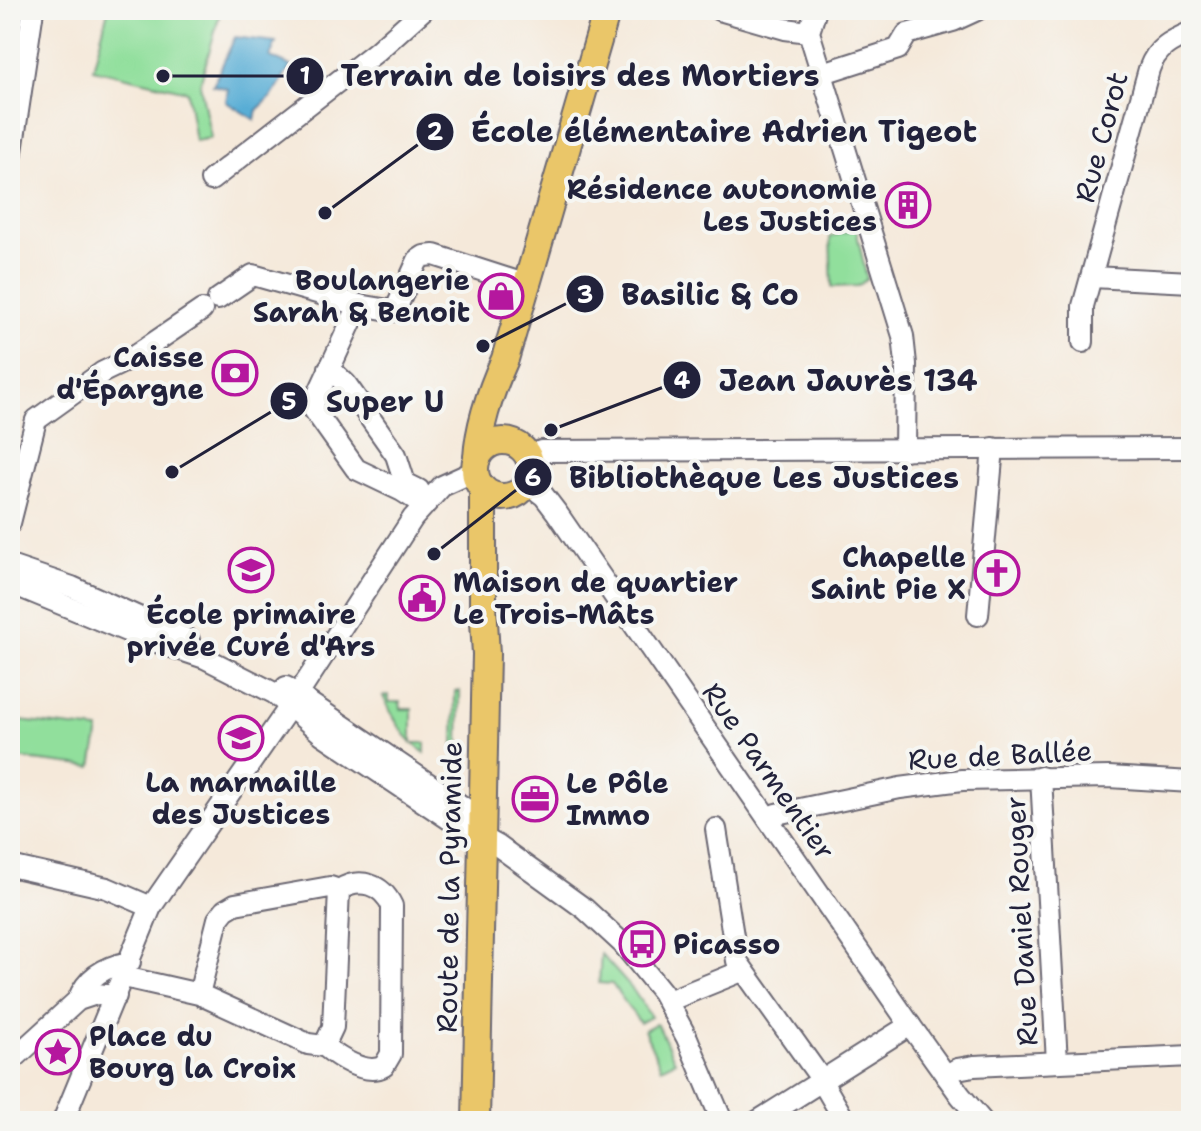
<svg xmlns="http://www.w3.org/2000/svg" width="1201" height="1131" font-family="'Shantell Sans',sans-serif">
	<rect width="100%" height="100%" fill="#f6f6f2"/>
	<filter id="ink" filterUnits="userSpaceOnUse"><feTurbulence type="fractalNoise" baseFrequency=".0125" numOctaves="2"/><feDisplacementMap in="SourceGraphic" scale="16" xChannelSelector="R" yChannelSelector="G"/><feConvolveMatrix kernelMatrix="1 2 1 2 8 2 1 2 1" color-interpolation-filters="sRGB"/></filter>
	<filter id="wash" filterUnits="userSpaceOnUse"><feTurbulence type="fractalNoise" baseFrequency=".006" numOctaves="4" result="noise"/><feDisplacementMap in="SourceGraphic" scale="32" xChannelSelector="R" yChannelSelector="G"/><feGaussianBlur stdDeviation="1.8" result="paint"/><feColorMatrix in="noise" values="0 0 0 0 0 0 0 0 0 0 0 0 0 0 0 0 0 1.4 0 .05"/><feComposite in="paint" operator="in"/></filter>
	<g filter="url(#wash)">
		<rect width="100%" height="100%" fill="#f5e9da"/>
		<!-- green -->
		<g fill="#91df9c" stroke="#5a806c" stroke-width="2">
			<polygon points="108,10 221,10 200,84 211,138 195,141 187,91 93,69"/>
			<polygon points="856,229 867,279 858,286 832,287 830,237"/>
			<polygon points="455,691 460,691 459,749 454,748"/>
			<path d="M389,695V702H400L401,709H412V743H425V753C404,739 393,718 383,696Z"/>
			<polygon points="20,721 99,730 92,767 16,758"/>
			<polygon points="601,954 633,990 651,1017 640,1023 612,984 599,983"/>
			<polygon points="655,1024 658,1025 675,1061 661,1068 644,1030"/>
		</g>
		<!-- water -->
		<polygon fill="#59add5" stroke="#3e6888" stroke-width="2" points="235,37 276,42 270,57 291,66 272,96 257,110 255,120 226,102 228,89 213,85"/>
	</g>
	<g filter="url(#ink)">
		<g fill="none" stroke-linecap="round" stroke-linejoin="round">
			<!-- minor casing -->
			<g stroke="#6c6873" stroke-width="24">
				<g id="minor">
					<polyline points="719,10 785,29 809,32"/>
					<polyline points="816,10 809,32 903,336 906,364 905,450"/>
					<polyline points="823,73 898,49 907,34 953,21 977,10"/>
					<polyline points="10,165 33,10"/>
					<polyline points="211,180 376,52 423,10"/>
					<polyline points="1092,277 1191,282"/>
					<polyline points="218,299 253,275 359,305 395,311 418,260 424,256 434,255 527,285"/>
					<polyline points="359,305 312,407 356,469 402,491 424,505"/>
					<path d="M1083,342V306L1149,69C1157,47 1171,41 1191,32"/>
					<polyline points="329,368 346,384 396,455 405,483 419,490"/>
					<polyline points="528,457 541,451 1191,448"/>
					<polyline points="527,483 544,496 557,513 910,1025 960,1095 982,1121"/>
					<polyline points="10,523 36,420 103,372 130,359 202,310"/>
					<polyline points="10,566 72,587 189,640"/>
					<polyline points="10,583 136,635 205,658 274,693 322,734 449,819 498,846 585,909 623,944 662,992 687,1038 722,1121"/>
					<polyline points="978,615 993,448"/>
					<polyline points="286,687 466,809 481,835"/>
					<polyline points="1041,777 1057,1062"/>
					<polyline points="768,819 776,814 900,788 962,780 1109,777 1191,782"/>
					<polyline points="716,829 737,961 817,1073 845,1121"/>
					<polyline points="10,866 107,888 151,907"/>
					<polyline points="124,977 199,994 308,1044 324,1046 333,1027 339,890 330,887 235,904 225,910 218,919 199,994"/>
					<path d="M78,1000C87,976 106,966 130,962"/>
					<polyline points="668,1001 742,971"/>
					<path d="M324,1046C339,1058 366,1076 384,1066L391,1054L392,906C382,884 360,877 339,890"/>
					<polyline points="10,1062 78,1000 96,994 116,996"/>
					<polyline points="946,1076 957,1069 974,1066 1191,1056"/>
					<polyline points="63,1121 151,907 297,696 413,518 442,486 475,471"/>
					<polyline points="758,1121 910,1025"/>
				</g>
			</g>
			<!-- major casing -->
			<g stroke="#6c6873" stroke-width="30">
				<g id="major">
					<circle cx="503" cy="469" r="28"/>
					<path d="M477,458C479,423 491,390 505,359L607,10"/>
					<polyline points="476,1121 486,654 483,605 483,489"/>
				</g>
			</g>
			<!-- minor -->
			<use href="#minor" stroke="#fff" stroke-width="20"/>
			<!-- major -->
			<use href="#major" stroke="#eac669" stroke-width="26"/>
		</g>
	</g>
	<!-- icons -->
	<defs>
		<g id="building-ring" transform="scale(2.3)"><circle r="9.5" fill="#f6f6f2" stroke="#b5179e" stroke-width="1.5"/><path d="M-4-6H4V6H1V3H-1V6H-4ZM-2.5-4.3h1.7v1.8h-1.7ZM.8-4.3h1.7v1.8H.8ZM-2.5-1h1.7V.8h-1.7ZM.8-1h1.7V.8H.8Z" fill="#b5179e"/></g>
		<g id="shop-ring" transform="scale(2.3)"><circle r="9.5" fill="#f6f6f2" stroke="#b5179e" stroke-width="1.5"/><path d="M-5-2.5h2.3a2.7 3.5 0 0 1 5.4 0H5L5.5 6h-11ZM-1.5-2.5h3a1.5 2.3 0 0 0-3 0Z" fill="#b5179e"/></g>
		<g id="bank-ring" transform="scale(2.3)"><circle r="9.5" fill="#f6f6f2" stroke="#b5179e" stroke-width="1.5"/><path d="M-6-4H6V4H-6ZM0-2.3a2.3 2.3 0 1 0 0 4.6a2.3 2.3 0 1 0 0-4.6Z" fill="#b5179e"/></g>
		<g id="school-ring" transform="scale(2.3)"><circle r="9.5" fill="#f6f6f2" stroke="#b5179e" stroke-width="1.5"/><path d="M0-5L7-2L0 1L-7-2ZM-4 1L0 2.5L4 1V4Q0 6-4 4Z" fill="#b5179e"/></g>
		<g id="church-ring" transform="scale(2.3)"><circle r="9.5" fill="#f6f6f2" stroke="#b5179e" stroke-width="1.5"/><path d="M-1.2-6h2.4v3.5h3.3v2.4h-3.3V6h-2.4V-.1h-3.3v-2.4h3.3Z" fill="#b5179e"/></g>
		<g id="civic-ring" transform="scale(2.3)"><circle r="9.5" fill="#f6f6f2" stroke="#b5179e" stroke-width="1.5"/><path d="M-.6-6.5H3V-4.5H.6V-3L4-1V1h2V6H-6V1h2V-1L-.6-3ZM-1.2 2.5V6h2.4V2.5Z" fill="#b5179e"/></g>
		<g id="office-ring" transform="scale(2.3)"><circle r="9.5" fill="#f6f6f2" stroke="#b5179e" stroke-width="1.5"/><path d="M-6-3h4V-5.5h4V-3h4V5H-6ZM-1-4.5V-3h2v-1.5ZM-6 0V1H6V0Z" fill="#b5179e"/></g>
		<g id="bus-ring" transform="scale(2.3)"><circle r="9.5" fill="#f6f6f2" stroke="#b5179e" stroke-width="1.5"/><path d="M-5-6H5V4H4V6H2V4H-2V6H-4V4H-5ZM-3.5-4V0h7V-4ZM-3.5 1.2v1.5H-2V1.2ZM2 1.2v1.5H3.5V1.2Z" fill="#b5179e"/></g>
		<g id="sight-ring" transform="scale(2.3)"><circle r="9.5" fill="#f6f6f2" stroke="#b5179e" stroke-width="1.5"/><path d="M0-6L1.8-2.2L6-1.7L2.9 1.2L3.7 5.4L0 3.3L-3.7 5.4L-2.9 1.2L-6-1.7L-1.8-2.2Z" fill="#b5179e"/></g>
	</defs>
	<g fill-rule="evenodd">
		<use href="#building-ring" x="908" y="205"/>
		<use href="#shop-ring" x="501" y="296"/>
		<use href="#bank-ring" x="235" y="373"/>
		<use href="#school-ring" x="251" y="570"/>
		<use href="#church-ring" x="997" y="573"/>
		<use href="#civic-ring" x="422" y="598"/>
		<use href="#school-ring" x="241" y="738"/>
		<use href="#office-ring" x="535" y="799"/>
		<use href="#bus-ring" x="642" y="944"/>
		<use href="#sight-ring" x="58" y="1052"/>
	</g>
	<g text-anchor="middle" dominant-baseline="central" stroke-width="8" stroke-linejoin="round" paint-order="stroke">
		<!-- street labels -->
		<g font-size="28" fill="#22223b" stroke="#f6f6f2">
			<text transform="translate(1101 137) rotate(-75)">Rue Corot</text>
			<text transform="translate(1000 755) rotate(-3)">Rue de Ballée</text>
			<text transform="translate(769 771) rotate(55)">Rue Parmentier</text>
			<text transform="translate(449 887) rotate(-89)">Route de la Pyramide</text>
			<text transform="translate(1021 921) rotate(-93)">Rue Daniel Rouger</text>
		</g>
		<!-- poi labels -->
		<g font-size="28" font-weight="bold" fill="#22223b" stroke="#f6f6f2" text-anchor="end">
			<text x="877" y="189">Résidence autonomie<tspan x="877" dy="32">Les Justices</tspan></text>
			<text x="470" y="280">Boulangerie<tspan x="470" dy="32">Sarah &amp; Benoit</tspan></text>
			<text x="204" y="357">Caisse<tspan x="204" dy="32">d'Épargne</tspan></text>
			<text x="966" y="557">Chapelle<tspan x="966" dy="32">Saint Pie X</tspan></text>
			<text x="453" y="582" text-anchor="start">Maison de quartier<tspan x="453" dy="32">Le Trois-Mâts</tspan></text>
			<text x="251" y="614" text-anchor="middle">École primaire<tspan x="251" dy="32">privée Curé d'Ars</tspan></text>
			<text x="241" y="782" text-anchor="middle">La marmaille<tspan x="241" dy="32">des Justices</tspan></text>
			<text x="566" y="783" text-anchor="start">Le Pôle<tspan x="566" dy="32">Immo</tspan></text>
			<text x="673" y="944" text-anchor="start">Picasso</text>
			<text x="89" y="1036" text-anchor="start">Place du<tspan x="89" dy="32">Bourg la Croix</tspan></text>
		</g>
	</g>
	<!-- callouts -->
	<path fill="none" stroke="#22223b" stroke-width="3" d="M163 76L305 76M325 213L435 132M483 346L585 294M551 430L682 380M172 472L289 401M434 554L533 477"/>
	<g fill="#22223b" stroke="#f6f6f2" stroke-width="3">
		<circle cx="163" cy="76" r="8"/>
		<circle cx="325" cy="213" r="8"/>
		<circle cx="483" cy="346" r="8"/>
		<circle cx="551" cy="430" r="8"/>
		<circle cx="172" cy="472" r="8"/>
		<circle cx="434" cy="554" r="8"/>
		<circle cx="305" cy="76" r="20"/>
		<circle cx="435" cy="132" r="20"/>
		<circle cx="585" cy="294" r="20"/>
		<circle cx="682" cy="380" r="20"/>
		<circle cx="289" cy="401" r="20"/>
		<circle cx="533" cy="477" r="20"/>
	</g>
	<g font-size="24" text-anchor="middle" font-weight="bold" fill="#fff">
		<text x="305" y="84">1</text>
		<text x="435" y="140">2</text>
		<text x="585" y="303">3</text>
		<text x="682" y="389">4</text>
		<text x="289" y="410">5</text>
		<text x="533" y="486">6</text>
	</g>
	<g font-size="30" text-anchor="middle" font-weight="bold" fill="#22223b" stroke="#f6f6f2" stroke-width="8" stroke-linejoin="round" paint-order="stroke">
		<text x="580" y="86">Terrain de loisirs des Mortiers</text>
		<text x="724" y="142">École élémentaire Adrien Tigeot</text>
		<text x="710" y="305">Basilic &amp; Co</text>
		<text x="848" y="391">Jean Jaurès 134</text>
		<text x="385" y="412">Super U</text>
		<text x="764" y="488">Bibliothèque Les Justices</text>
	</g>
	<!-- margin -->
	<rect width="1201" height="1131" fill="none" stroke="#f6f6f2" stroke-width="40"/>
</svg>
